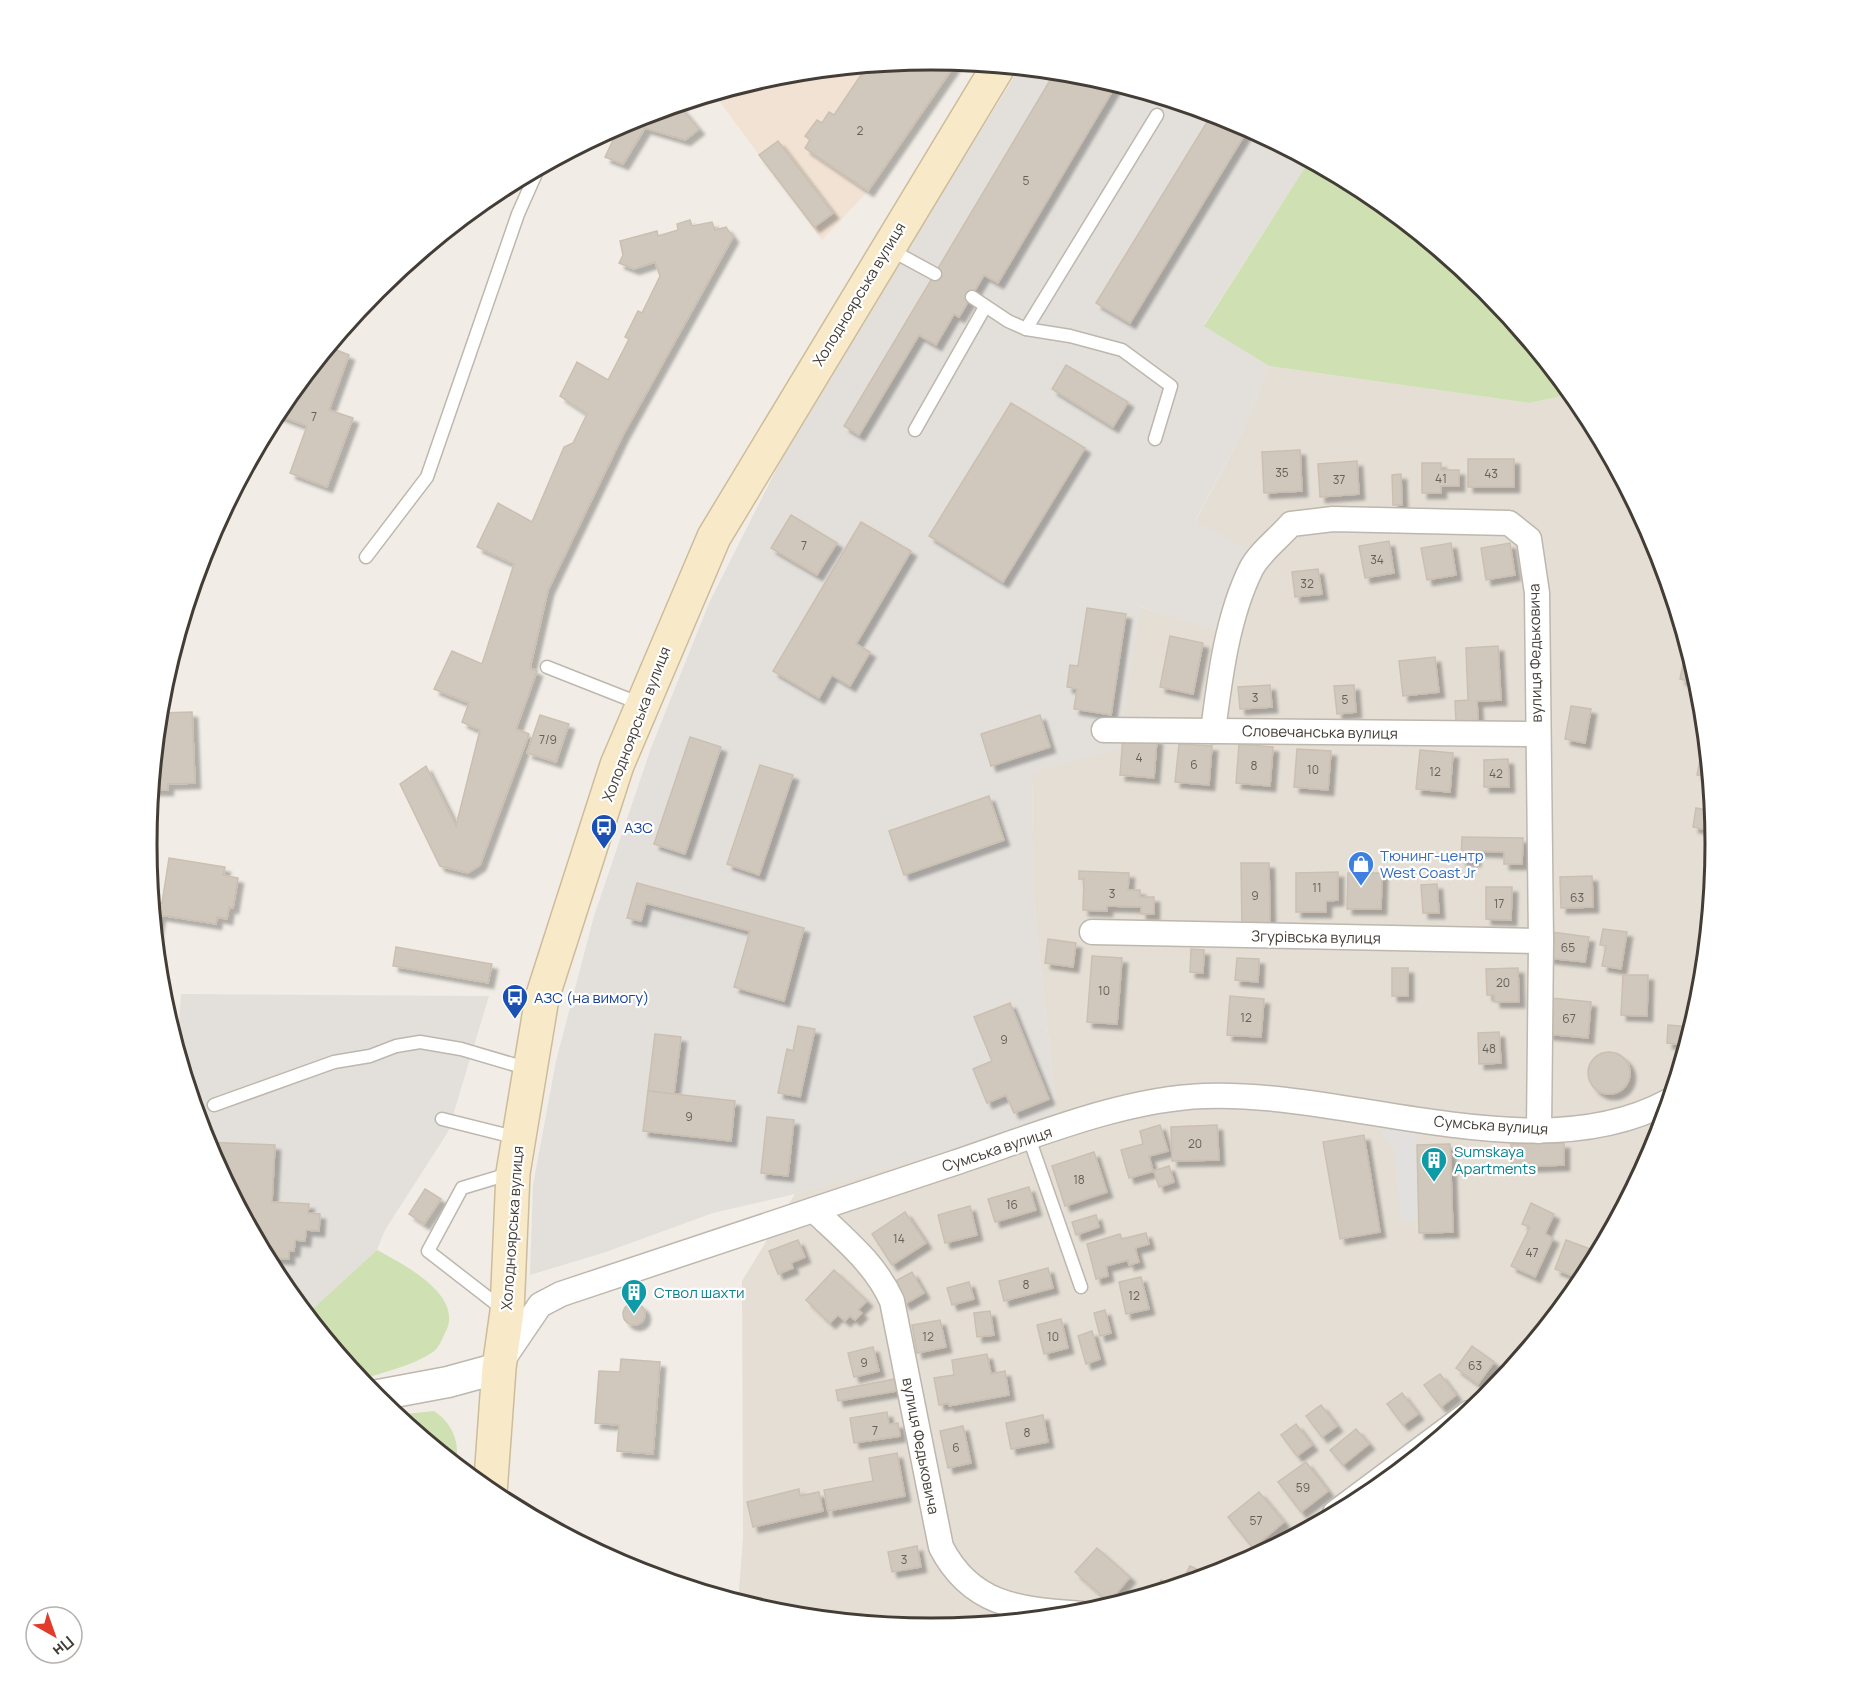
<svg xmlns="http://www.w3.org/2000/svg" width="1861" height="1689" font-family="Manrope,sans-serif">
	<defs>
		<filter id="shadow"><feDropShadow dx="5.5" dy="5.5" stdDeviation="1.5" flood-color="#0004"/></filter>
	</defs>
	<rect width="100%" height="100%" fill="#f1ede6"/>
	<!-- residential -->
	<polygon fill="#e4ded5" points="1269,366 1530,403 1570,394 1583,409 1655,545 1700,692 1715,845 1700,998 1655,1145 1583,1281 1485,1399 1366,1497 1230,1569 1083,1614 930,1629 777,1614 738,1602 743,1538 742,1281 795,1194 1057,1119 1034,903 1032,772 1118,748 1140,607 1217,630 1257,555 1195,522 1244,429"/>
	<!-- commercial -->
	<polygon fill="#f1e2d3" points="930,60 956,63 868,191 822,240 714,94 778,75"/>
	<!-- industrial -->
	<g fill="#e3dfdb">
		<polygon points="1019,69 1084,75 1231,120 1309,161 1204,325 1269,366 1244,429 1195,521 1257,554 1216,631 1141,607 1118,748 1032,773 1034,903 1057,1119 795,1194 713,1213 606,1252 530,1275 533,1185 556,1061 594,916 651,748 709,603 782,458 868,312"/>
		<polygon points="181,994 489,996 448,1132 385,1230 377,1250 306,1315 278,1280 206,1144 177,1051"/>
	</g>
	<!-- green -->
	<g fill="#cfe1b3">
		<polygon points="1309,161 1367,192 1485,290 1570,394 1530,403 1269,366 1204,326"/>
		<path d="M377,1250C403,1264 466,1296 445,1333C442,1339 439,1348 433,1352C412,1366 384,1372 360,1380L306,1315Z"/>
		<path d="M434,1411C453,1424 460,1442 456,1465L395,1415Z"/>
	</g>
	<!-- parking -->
	<polygon fill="#e2e0de" points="1376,1128 1416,1133 1418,1221 1401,1219 1394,1147"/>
	<!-- building -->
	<g fill="#d1c8bd" stroke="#cbbfb1" stroke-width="1.5" filter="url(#shadow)">
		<polygon points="930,60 956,63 868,191 805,148 810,140 805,136 817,120 822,123 829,112 834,115 867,66"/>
		<polygon points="1055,72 1084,75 1116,85 998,283 984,275 959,317 954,314 936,345 919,335 859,435 844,426"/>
		<polygon points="679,105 699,129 685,140 645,128 623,164 605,157 620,125"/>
		<polygon points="1212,114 1248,129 1130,323 1096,303"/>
		<polygon points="778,141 833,213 814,227 759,155"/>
		<polygon points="690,220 692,226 712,222 715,230 726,227 733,237 623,435 548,590 530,668 537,671 516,729 529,734 480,865 468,873 440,866 400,784 426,766 456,826 480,730 462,722 469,703 434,689 452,651 482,664 514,564 477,547 498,503 532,522 564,447 573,443 587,414 560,396 577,362 608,380 629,339 625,337 638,311 642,313 660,276 655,262 634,269 619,263 623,255 620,241 657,231 658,236 678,230 677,224"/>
		<polygon points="329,347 349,355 329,410 353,418 327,487 290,473 307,426 275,414"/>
		<polygon points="1066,365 1128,402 1113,427 1052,389"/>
		<polygon points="1011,403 1085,448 1003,582 929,536"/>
		<polygon points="1300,450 1302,491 1264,493 1262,452"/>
		<rect x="1468" y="459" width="46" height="28"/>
		<polygon points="1357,461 1359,494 1320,497 1318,464"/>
		<polygon points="1422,463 1441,463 1441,470 1459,470 1459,486 1441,486 1441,493 1422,493"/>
		<polygon points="1401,474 1402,505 1393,505 1392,475"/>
		<polygon points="791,515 837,543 817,575 771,548"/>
		<polygon points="861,522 911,551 856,644 870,652 850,686 832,675 819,698 773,671"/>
		<polygon points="1389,541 1394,573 1365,578 1359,546"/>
		<polygon points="1451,543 1456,575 1427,580 1421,548"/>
		<polygon points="1510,543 1515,575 1486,580 1481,548"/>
		<polygon points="1318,569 1322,594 1295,597 1292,572"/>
		<polygon points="1087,608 1126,614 1111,715 1074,709 1077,689 1067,687 1070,665 1078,666"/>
		<polygon points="1170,636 1203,643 1193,694 1160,687"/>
		<polygon points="1498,646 1501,700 1477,701 1478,720 1456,722 1455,701 1468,700 1466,648"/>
		<polygon points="1685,655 1689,656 1698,684 1680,679"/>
		<polygon points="1435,657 1439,692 1403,696 1399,661"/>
		<polygon points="1270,685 1272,707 1240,709 1238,687"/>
		<polygon points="1354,685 1356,712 1337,714 1334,686"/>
		<polygon points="1571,706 1591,709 1585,743 1565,739"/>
		<polygon points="192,712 195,783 168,784 168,790 151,790 159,713"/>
		<polygon points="540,715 569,724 556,762 527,753"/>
		<polygon points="1040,715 1050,747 991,766 981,734"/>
		<polygon points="1123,736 1157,739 1154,778 1120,775"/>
		<polygon points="690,737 721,747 685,854 654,844"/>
		<polygon points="1703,743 1705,744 1708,777 1697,775"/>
		<polygon points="1179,744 1212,746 1209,785 1175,782"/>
		<polygon points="1239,744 1273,747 1270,786 1236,783"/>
		<polygon points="1297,749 1331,751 1328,790 1294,787"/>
		<polygon points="1420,750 1453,753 1450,792 1416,789"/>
		<polygon points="1508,759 1509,787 1484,787 1484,760"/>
		<polygon points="760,765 793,775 759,875 727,864"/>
		<polygon points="989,796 1004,840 904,875 889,831"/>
		<polygon points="1696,808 1712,811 1714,831 1693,827"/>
		<polygon points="1462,837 1523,838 1522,864 1504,864 1504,852 1475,851 1475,861 1461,860"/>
		<polygon points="169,858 225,867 223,875 238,878 233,908 229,907 227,919 217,917 216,924 160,915 155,941 152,901 162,903"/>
		<polygon points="1241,863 1269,863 1270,927 1242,927"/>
		<polygon points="1079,871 1129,873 1128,890 1140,890 1140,897 1154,897 1154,914 1141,914 1141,907 1107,906 1107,911 1083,910 1084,879 1079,879"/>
		<polygon points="1338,872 1338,900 1326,901 1326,912 1296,912 1296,873"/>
		<polygon points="1348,873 1382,873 1381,909 1347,909"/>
		<polygon points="1592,876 1593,907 1561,908 1560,877"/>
		<polygon points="637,883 804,928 784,1001 734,987 750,931 646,903 641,921 627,918"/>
		<polygon points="1437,884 1439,913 1423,913 1421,885"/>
		<polygon points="1486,887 1512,887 1511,920 1486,919"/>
		<polygon points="1603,929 1627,932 1621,969 1602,966 1606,946 1600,945"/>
		<polygon points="1551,932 1589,937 1585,962 1548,958"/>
		<polygon points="1048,939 1076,943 1073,967 1045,963"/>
		<polygon points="396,947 492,964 488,983 393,966"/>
		<polygon points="1191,949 1204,950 1203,973 1190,972"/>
		<polygon points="1092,956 1122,958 1117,1024 1087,1022"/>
		<polygon points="1237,958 1259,959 1258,982 1235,980"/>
		<rect x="1392" y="968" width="16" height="28"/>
		<polygon points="1518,968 1519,1002 1495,1002 1494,995 1487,995 1486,969"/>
		<polygon points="1623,975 1648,975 1647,1016 1621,1015"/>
		<polygon points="1230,996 1264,999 1261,1037 1227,1035"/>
		<polygon points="1551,998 1591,1002 1588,1038 1547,1034"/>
		<polygon points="1010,1003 1049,1099 1014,1113 1006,1095 987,1103 973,1069 992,1061 974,1017"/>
		<polygon points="1668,1025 1691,1027 1686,1045 1667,1043"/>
		<polygon points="798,1026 815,1029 800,1097 778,1093 787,1049 793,1051"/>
		<polygon points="1499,1032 1501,1063 1479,1064 1478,1033"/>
		<polygon points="655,1034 681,1037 674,1094 648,1091"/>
		<circle cx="1609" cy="1073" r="21"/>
		<polygon points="648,1091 735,1101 731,1141 643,1131"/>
		<polygon points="767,1117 794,1120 788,1176 761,1173"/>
		<polygon points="1160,1125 1168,1151 1149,1156 1153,1171 1169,1166 1174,1182 1159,1187 1154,1171 1129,1178 1121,1150 1143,1144 1140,1131"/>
		<polygon points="1217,1125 1219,1160 1172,1161 1171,1127"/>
		<polygon points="1364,1135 1380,1232 1340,1239 1323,1142"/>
		<polygon points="205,1142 275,1145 272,1202 309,1204 308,1213 320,1214 319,1231 306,1230 305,1241 295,1240 294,1251 289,1251 289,1259 266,1258"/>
		<polygon points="1564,1143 1564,1165 1511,1167 1511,1144"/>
		<polygon points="1450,1144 1453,1232 1419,1233 1417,1145"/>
		<polygon points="1094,1152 1107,1192 1065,1206 1052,1166"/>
		<polygon points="1029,1187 1036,1210 995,1222 988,1199"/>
		<polygon points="425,1189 441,1199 424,1224 409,1214"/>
		<polygon points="1531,1203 1554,1214 1545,1234 1553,1238 1535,1277 1511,1266 1530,1227 1522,1224"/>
		<polygon points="970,1206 977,1235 945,1243 938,1215"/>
		<polygon points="905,1212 926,1243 892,1265 872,1234"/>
		<polygon points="1096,1215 1099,1227 1076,1235 1072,1222"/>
		<polygon points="1146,1233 1149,1244 1135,1248 1139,1262 1129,1265 1128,1260 1106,1266 1108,1276 1096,1279 1087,1244 1120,1234 1122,1239"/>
		<polygon points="798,1240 805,1257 791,1263 793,1268 778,1274 769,1251"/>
		<polygon points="1566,1240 1598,1252 1583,1280 1555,1269"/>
		<polygon points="1048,1268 1053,1288 1004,1301 999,1281"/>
		<polygon points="834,1270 867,1301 858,1310 862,1313 855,1320 850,1316 845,1321 838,1315 830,1323 806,1300"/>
		<polygon points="912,1272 924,1293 905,1304 892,1283"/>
		<polygon points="1141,1277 1149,1309 1126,1314 1119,1282"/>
		<polygon points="969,1282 974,1299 952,1305 947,1288"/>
		<circle cx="634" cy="1314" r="11"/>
		<polygon points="1105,1310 1111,1333 1100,1336 1094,1313"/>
		<polygon points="990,1311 994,1335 977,1337 974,1313"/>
		<polygon points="1061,1319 1068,1348 1044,1354 1037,1325"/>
		<polygon points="940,1320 946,1347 917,1353 912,1325"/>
		<polygon points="1092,1331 1100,1359 1086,1364 1078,1336"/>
		<polygon points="1472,1346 1494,1362 1478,1384 1456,1368"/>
		<polygon points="873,1347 879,1371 854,1377 848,1353"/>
		<polygon points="987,1354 991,1374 1005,1371 1009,1395 949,1406 948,1403 939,1405 934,1378 954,1375 952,1360"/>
		<polygon points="621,1359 660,1362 653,1454 617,1451 619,1425 595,1423 599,1371 620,1372"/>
		<polygon points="1440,1374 1456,1395 1441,1407 1424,1385"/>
		<polygon points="895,1379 897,1391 838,1401 836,1390"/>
		<polygon points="1402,1393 1418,1414 1403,1425 1387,1404"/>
		<polygon points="1321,1405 1337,1426 1322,1437 1306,1416"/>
		<polygon points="887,1412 889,1424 898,1423 900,1436 854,1443 850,1418"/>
		<polygon points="1043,1415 1048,1442 1011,1449 1006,1423"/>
		<polygon points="1296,1424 1312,1445 1297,1456 1281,1435"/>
		<polygon points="963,1426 971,1463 948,1468 940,1431"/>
		<polygon points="1356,1429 1369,1444 1343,1465 1330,1450"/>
		<polygon points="897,1453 905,1496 828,1511 824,1490 873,1481 869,1458"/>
		<polygon points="1306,1462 1328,1491 1301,1512 1278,1482"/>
		<polygon points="799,1489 800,1496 819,1492 823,1511 753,1527 747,1502"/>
		<polygon points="1259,1492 1284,1522 1253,1548 1228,1517"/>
		<polygon points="917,1546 921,1567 892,1572 888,1552"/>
		<polygon points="1097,1548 1130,1577 1109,1602 1075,1572"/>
		<polygon points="1190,1566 1209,1575 1208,1576 1181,1584"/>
		<polygon points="1161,1580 1174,1586 1156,1592"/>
	</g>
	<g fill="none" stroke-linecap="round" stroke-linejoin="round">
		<!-- service casing -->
		<g stroke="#beb7ad" stroke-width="15">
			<g id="service">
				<polyline points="889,249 935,274"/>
				<polyline points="972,297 1008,321 1026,329 1070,336 1122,350 1171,386 1155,439"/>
				<polyline points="1026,329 1157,115"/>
				<polyline points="915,430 985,307"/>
				<polyline points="366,557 427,477 518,214 538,169"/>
				<polyline points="547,667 641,704"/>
				<polyline points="214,1105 334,1062 370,1056 396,1046 420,1042 461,1049 529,1069"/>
				<polyline points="442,1119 518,1138"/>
				<polyline points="1029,1138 1081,1287"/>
				<polyline points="504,1310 428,1251 462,1188 512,1173"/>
			</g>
		</g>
		<!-- minor casing -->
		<g stroke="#beb7ad" stroke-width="27">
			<g id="minor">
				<polyline points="1104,730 1537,734"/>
				<path d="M1213,731C1220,677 1227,618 1251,569C1259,553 1279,538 1291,524L1333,519L1509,523L1529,539L1537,593L1541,941L1539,1131"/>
				<polyline points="1092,932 1541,941"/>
				<path d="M814,1210C844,1239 875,1263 892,1301L941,1547C972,1607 1020,1609 1082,1614"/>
				<path d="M504,1358L540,1305L561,1294C692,1251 823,1207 954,1163C1032,1137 1122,1099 1204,1096C1348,1090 1537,1173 1669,1101"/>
				<polyline points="1335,1513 1469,1413"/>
			</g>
		</g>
		<!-- tertiary casing -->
		<g stroke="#beb7ad" stroke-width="33">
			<polyline id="tertiary" points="373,1396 448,1382 499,1368"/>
		</g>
		<!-- secondary casing -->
		<g stroke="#ccbc9a" stroke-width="36">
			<polyline id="secondary" points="490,1493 499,1368 507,1312 513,1173 542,998 617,765 714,537 998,67"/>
		</g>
		<!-- service -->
		<use href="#service" stroke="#fff" stroke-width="12"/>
		<!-- minor -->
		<use href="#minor" stroke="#fff" stroke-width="24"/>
		<!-- tertiary -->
		<use href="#tertiary" stroke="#fff" stroke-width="30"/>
		<!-- secondary -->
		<use href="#secondary" stroke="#f8eac9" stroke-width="33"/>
	</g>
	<!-- icons -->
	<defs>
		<g id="bus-pin" transform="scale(1.35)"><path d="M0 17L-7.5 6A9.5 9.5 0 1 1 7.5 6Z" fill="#1a4fb4" stroke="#fff"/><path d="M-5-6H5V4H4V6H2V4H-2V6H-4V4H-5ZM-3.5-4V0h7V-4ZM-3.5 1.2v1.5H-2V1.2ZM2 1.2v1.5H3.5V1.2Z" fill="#fff"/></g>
		<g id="shop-pin" transform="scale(1.35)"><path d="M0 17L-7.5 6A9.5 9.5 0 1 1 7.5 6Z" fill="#3f7fe0" stroke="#fff"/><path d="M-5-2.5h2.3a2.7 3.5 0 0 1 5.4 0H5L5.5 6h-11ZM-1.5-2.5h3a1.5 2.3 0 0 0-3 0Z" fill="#fff"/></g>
		<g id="building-pin" transform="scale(1.35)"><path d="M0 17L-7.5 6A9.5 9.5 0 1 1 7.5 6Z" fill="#0f9aa8" stroke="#fff"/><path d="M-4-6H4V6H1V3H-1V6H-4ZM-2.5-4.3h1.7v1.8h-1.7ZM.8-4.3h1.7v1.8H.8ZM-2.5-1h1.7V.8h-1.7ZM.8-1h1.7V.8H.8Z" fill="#fff"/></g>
	</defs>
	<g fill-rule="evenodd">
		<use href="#bus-pin" x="604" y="827"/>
		<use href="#shop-pin" x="1361" y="864"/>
		<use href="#bus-pin" x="515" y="997"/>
		<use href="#building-pin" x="1434" y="1160"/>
		<use href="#building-pin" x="634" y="1292"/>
	</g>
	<g text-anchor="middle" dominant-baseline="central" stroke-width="4.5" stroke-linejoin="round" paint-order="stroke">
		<!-- number labels -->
		<g font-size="12" fill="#666058">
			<text x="860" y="130">2</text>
			<text x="1026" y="180">5</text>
			<text x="314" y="416">7</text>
			<text x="1282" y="472">35</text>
			<text x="1491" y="473">43</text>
			<text x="1441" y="478">41</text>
			<text x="1339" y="479">37</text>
			<text x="804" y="545">7</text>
			<text x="1377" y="559">34</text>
			<text x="1307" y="583">32</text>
			<text x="1255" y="697">3</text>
			<text x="1345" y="699">5</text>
			<text x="548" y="739">7/9</text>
			<text x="1139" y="757">4</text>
			<text x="1194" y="764">6</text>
			<text x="1254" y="765">8</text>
			<text x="1313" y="769">10</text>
			<text x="1435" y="771">12</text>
			<text x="1496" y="773">42</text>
			<text x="1317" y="887">11</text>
			<text x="1112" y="893">3</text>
			<text x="1255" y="895">9</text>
			<text x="1577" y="897">63</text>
			<text x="1499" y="903">17</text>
			<text x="1568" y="947">65</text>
			<text x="1503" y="982">20</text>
			<text x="1104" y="990">10</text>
			<text x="1246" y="1017">12</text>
			<text x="1569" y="1018">67</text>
			<text x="1004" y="1039">9</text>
			<text x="1489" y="1048">48</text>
			<text x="689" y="1116">9</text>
			<text x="1195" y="1143">20</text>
			<text x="1079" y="1179">18</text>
			<text x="1012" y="1204">16</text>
			<text x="899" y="1238">14</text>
			<text x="1532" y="1252">47</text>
			<text x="1026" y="1284">8</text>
			<text x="1134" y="1295">12</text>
			<text x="928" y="1336">12</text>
			<text x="1053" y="1336">10</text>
			<text x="864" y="1362">9</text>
			<text x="1475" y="1365">63</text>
			<text x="875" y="1430">7</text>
			<text x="1027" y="1432">8</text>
			<text x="956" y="1447">6</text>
			<text x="1303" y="1487">59</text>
			<text x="1256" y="1520">57</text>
			<text x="904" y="1559">3</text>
		</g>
		<!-- street labels -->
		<g font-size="15" fill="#433d36" stroke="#fff">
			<text transform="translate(859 294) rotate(-59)">Холодноярська вулиця</text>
			<text transform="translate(1535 653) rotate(-91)">вулиця Федьковича</text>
			<text transform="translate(636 724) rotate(-69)">Холодноярська вулиця</text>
			<text transform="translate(1320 732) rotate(1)">Словечанська вулиця</text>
			<text transform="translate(1316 937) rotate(1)">Згурівська вулиця</text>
			<text transform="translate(1491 1125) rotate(4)">Сумська вулиця</text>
			<text transform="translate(997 1149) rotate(-18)">Сумська вулиця</text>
			<text transform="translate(512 1228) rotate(-86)">Холодноярська вулиця</text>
			<text transform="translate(921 1446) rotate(79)">вулиця Федьковича</text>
		</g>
		<!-- transit labels -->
		<g font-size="15" fill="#164399" stroke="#fff" text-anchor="start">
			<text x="624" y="827">АЗС</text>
			<text x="534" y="997">АЗС (на вимогу)</text>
		</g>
		<!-- shop labels -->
		<g font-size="15" fill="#366cbe" stroke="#fff" text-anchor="start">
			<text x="1380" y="855">Тюнинг-центр<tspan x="1380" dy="17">West Coast Jr</tspan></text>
		</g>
		<!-- culture labels -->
		<g font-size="15" fill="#0d838f" stroke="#fff" text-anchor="start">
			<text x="1454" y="1151">Sumskaya<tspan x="1454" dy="17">Apartments</tspan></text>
			<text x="654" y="1292">Ствол шахти</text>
		</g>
	</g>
	<!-- crop -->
	<path d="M0 0H1861V1689H0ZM157 844a774 774 0 1 1 1548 0a774 774 0 1 1-1548 0Z" fill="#fff" fill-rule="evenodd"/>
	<path fill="none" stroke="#433d36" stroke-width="3" d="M157 844a774 774 0 1 1 1548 0a774 774 0 1 1-1548 0Z"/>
	<!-- north arrow -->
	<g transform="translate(54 1635) rotate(140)"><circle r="28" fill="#ffffff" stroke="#b4b1af" stroke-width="1.5"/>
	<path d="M0-4.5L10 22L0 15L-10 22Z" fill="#e23b2c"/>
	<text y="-9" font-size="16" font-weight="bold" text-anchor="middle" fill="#433d36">Пн</text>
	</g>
</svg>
